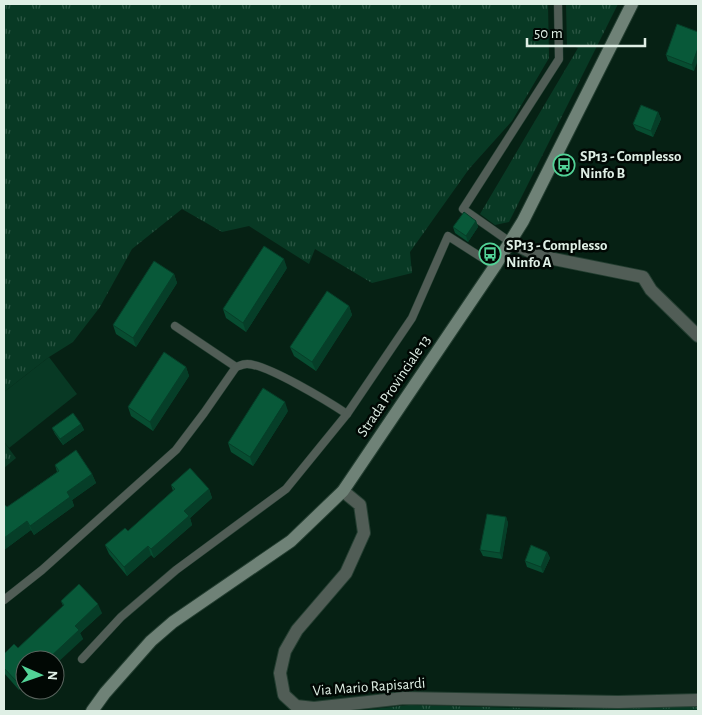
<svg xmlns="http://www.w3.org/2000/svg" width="702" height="715" font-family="'Alegreya Sans',sans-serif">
	<defs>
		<pattern id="grass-tufts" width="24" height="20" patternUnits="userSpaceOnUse" patternTransform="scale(1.25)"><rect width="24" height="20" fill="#083924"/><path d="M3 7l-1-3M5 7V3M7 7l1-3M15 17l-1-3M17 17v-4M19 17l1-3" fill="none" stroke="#2c5644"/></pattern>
	</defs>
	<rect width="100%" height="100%" fill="#062114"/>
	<!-- grass -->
	<g fill="url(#grass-tufts)">
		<polygon points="4,4 548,4 549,58 512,121 469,169 410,252 412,273 372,283 315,249 309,264 249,226 222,232 182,209 132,249 100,307 73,342 49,357 4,392"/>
		<polygon points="566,4 618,4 509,222 495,225 480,214 578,48 570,45 567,47"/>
		<polygon points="4,442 16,458 4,468"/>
		<polygon points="409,705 560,709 698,706 698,711 354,711"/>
	</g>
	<!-- garden -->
	<polygon fill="#083924" points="49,357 77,394 9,448 4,442 4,392"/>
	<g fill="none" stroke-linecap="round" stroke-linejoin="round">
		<!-- lane casing -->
		<g stroke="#243e31" stroke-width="9">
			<g id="lane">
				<polyline points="510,242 463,209 559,59 558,4"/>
				<polyline points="175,326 236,367"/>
				<path d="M4,600L42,570L176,450L204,413L236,367C239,366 243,364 247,364C267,364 329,402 347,414"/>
				<polyline points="82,659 121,617 176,570 286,489 347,414 412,318 448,236 495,266"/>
			</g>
		</g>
		<!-- street casing -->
		<g stroke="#243e31" stroke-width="14">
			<g id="street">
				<polyline points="510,242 539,256 643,277 651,290 698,336"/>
				<polyline points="343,491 360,505 364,533 346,573 297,630 285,651 280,673 284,695 296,706 314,708 404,698 618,702 698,700"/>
			</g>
		</g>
		<!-- secondary casing -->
		<g stroke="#243e31" stroke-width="14">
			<polyline id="secondary" points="92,711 105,693 151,641 173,622 291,541 343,491 495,266 523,221 632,4"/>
		</g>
		<!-- lane -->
		<use href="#lane" stroke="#515d56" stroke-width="8"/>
		<!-- street -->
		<use href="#street" stroke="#515d56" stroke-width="12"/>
		<!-- secondary -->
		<use href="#secondary" stroke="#6f8277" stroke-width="12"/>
	</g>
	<!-- wall -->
	<g fill="#074d31">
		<polygon points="698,32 694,71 668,61 666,55"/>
		<polygon points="658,112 661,119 653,137 636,130 633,124"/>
		<polygon points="476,221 478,227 468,242 455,233 453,227"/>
		<polygon points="287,268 246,332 226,318 223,309"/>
		<polygon points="174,274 177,283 136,347 116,334 113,325"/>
		<polygon points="349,306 352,315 316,371 294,356 290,347"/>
		<polygon points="186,367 189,376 153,431 131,416 128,407"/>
		<polygon points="288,411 253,466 231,452 228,443"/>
		<polygon points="81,424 84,430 63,445 55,434 52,428"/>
		<polygon points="55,465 92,474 96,483 72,500 74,506 34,535 31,530 4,550 7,507 57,472"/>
		<polygon points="171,485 209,489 212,498 190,518 192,525 154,558 151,555 127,576 109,554 105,545 128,531 173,491"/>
		<polygon points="506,517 508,523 502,559 483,556 480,550"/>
		<polygon points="547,552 550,558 543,573 527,567 525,561"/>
		<polygon points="61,601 102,613 80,633 83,639 55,660 25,660 19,690 4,673 4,654 18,648 63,606"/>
	</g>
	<!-- shaded-wall -->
	<g fill="#063e28">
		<polygon points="698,48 698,60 694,71 692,65"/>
		<polygon points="658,112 661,119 653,137 651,131"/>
		<polygon points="476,221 478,227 468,242 466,236"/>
		<polygon points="284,259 287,268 246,332 243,323"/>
		<polygon points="174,274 177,283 136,347 133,338"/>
		<polygon points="349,306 352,315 316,371 312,362"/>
		<polygon points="186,367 189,376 153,431 150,422"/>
		<polygon points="285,402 288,411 253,466 250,457"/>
		<polygon points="81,424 84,430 63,445 60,439"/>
		<polygon points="92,474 96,483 72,500 74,506 34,535 30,526 67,492"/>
		<polygon points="209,489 212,498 190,518 192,525 154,558 151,549 184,511"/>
		<polygon points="506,517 508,523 502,559 500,553"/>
		<polygon points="27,521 31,530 4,550 4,538"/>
		<polygon points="148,546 151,555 127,576 124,567"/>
		<polygon points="547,552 550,558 543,573 541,567"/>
		<polygon points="98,604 102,613 80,633 83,639 55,665 55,660 47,660 75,626"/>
		<polygon points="25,673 25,685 19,690 16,681"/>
	</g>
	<!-- building -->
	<g fill="#085939" stroke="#063e28">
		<polygon points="677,24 698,32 698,48 692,65 666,55"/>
		<polygon points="641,105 658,112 651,131 633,124"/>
		<polygon points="464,212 476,221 466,236 453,227"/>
		<polygon points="264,246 284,259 243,323 223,309"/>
		<polygon points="154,261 174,274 133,338 113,325"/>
		<polygon points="327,291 349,306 312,362 290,347"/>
		<polygon points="164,352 186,367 150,422 128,407"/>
		<polygon points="263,388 285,402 250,457 228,443"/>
		<polygon points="73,413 81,424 60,439 52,428"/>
		<polygon points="76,450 92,474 67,492 70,497 30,526 27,521 4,538 4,504 7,507 59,471 55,465"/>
		<polygon points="190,468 209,489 184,511 189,516 151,549 148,546 124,567 105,545 125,528 128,531 175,489 171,485"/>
		<polygon points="487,514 506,517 500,553 480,550"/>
		<polygon points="531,545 547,552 541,567 525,561"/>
		<polygon points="79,584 98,604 75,626 79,630 47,660 25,660 25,673 16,681 4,668 4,654 14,644 18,648 64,605 61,601"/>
	</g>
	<!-- icons -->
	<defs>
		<g id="bus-ring" transform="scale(1.125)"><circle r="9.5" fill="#010804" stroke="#52d397" stroke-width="1.5"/><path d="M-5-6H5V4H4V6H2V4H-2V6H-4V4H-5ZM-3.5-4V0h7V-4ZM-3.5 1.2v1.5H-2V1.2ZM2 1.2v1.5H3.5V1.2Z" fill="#52d397"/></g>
	</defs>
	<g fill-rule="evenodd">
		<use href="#bus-ring" x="564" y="165"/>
		<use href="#bus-ring" x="490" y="254"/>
	</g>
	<g text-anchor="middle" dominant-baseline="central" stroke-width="5" stroke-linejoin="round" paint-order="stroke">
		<!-- poi labels -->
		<g font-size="15" font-weight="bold" fill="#dfefe5" stroke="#010804" text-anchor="start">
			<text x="580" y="156">SP13 - Complesso<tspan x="580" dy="17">Ninfo B</tspan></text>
			<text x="506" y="245">SP13 - Complesso<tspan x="506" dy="17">Ninfo A</tspan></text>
		</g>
		<!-- street labels -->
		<g font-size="15" fill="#dfefe5" stroke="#010804">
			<text transform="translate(394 386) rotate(-56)">Strada Provinciale 13</text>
			<text transform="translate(369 687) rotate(-4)">Via Mario Rapisardi</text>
		</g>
	</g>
	<!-- border -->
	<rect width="702" height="715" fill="none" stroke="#dfefe5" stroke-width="10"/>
	<!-- north arrow -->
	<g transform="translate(40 675) rotate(92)"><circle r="24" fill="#010804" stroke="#5a645e"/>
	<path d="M0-4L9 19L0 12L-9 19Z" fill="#52d397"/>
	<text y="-8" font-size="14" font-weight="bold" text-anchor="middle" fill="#dfefe5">N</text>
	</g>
	<!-- scale -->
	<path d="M527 38v8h118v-8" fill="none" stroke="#dfefe5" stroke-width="2.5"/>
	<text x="534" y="38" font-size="15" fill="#dfefe5" stroke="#010804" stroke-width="4" paint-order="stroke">50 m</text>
</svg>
